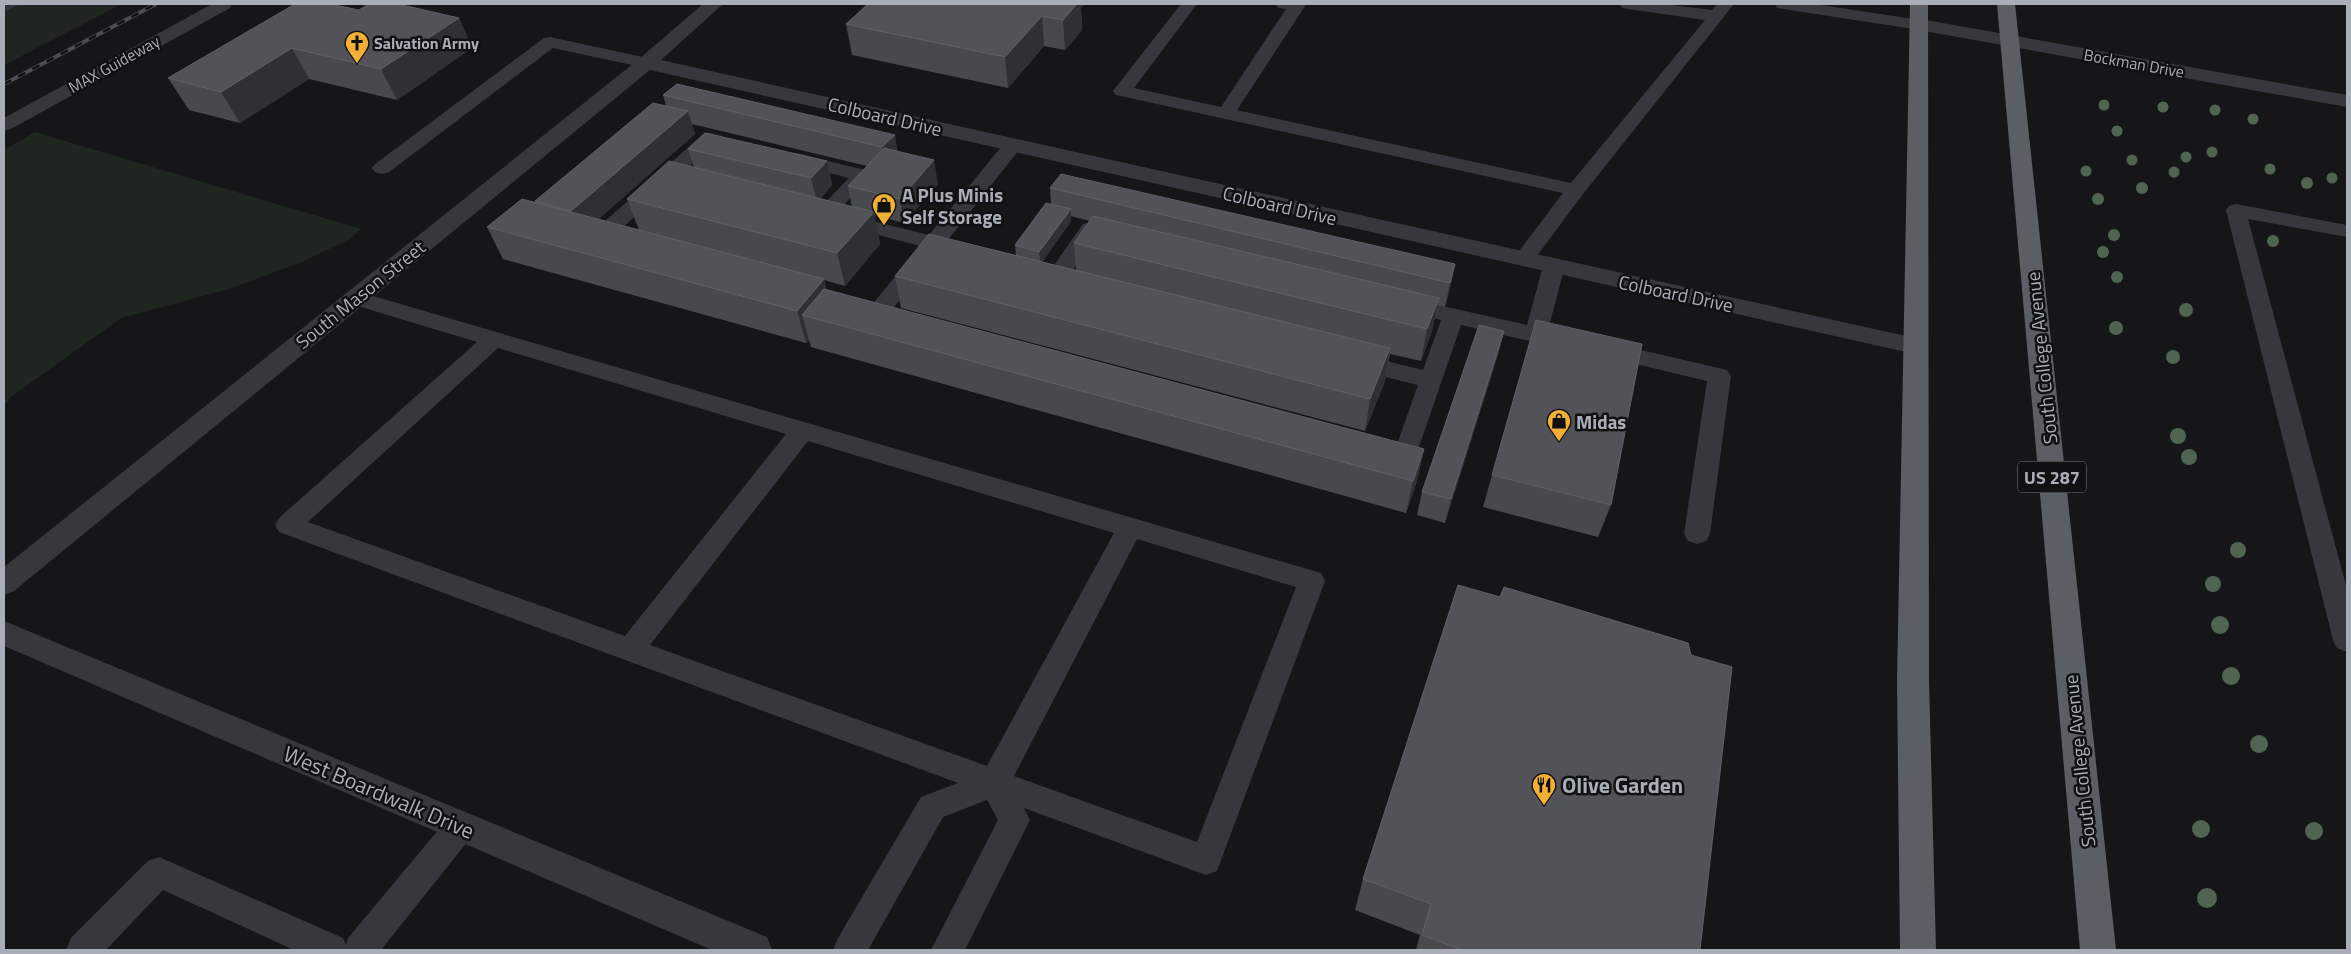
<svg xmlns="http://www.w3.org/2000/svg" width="2351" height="954" font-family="'Titillium Web',sans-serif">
	<rect width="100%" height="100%" fill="#161618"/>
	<!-- green -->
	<g fill="#1e261f">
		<polygon points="4,4 122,4 4,65"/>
		<polygon points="35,132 361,229 350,239 302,262 229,289 121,318 11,397 4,406 4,150"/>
	</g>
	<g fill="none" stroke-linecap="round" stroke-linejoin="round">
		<!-- stream -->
		<polygon fill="#2c353c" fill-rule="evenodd" points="7,4 20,4 4,12 4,5"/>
		<!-- service -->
		<g fill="#37383d" fill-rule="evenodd">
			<polygon points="212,4 232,4 230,8 11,129 4,131 4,118"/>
			<polygon points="1181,4 1197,4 1134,88 1221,107 1286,9 1278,8 1276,4 1304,4 1305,6 1237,110 1571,183 1705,20 1628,9 1622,8 1620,4 1663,4 1712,10 1717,4 1734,4 1583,194 1531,264 1524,266 1517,264 1513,259 1563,193 1116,95 1113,91 1116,87"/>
			<polygon points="1775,4 1814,4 1920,20 1926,21 1929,25 1926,29 1920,30 1783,9 1777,8"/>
			<polygon points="550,37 652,59 655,63 652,67 646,68 553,48 389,172 382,174 375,172 372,168 375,164 544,38"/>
			<polygon points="709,133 723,136 726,140 723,144 713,145 608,241 601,242 594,241 591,236 594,231 702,135"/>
			<polygon points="1013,139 1020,141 1023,145 947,241 961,248 965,253 961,258 954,260 937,253 887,316 879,318 871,316 868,311 871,306 920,246 837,224 834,220 837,216 844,214 929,235 1006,141"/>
			<polygon points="796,153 869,171 872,175 831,219 824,221 817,219 814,215 817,211 849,178 789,163 786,159 789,155"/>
			<polygon points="2236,204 2347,225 2347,237 2248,219 2347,589 2347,652 2337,648 2333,640 2226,210 2229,206"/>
			<polygon points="1090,222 1104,226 1107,230 1104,234 1095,236 1061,288 1053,290 1045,288 1042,283 1045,278 1083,224"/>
			<polygon points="1554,259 1562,261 1565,266 1548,330 1572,336 1575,341 1572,346 1564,349 1461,325 1412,467 1403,470 1378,463 1375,457 1378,451 1387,448 1395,450 1418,385 1346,367 1343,361 1346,355 1354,353 1423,370 1441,320 1430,317 1427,312 1430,307 1438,305 1527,325 1543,266 1546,261"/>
			<path d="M356,291L1321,573L1325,581L1217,871L1206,875L1024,808L1030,820L965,950H931L998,820L987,800L943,817L868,950H833L838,938L921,797L958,783L279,532L275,525L279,518L477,342L348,303L345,298L348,293ZM498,348L786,434L625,636L308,522ZM808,441L1114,533L987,766L650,645ZM1137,539L1296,587L1197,842L1014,776Z"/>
			<polygon points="1606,342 1719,368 1727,370 1731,376 1710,534 1706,541 1697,544 1688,541 1684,534 1707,381 1598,355 1595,350 1598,345"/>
			<polygon points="461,812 472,816 477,826 472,836 381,950 294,950 163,890 106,950 66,950 71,938 148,861 159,857 343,938 346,945 348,938 450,816"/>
		</g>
		<!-- minor -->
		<g fill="#37383d" fill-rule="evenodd">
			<polygon points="703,4 723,4 661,60 1915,338 1924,340 1927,346 1924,352 1915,354 650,70 14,591 4,595 4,567 639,59"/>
			<polygon points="1920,19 2347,95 2347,107 1913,29 1911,25 1913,21"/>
			<polygon points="4,621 767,937 772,950 712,950 4,646"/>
		</g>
		<!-- trunk -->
		<g fill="#5b5e65" fill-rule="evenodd">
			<polygon points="1910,4 1928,4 1929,681 1936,950 1900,950 1897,681"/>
			<polygon points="1997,4 2015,4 2116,950 2080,950"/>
		</g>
		<!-- rail casing -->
		<g stroke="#4a4c52" stroke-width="4">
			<polyline id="rail" points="4,84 156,4"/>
		</g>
		<!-- rail -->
		<use href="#rail" stroke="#111113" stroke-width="2.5" stroke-dasharray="8" stroke-linecap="butt"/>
	</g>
	<!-- trees -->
	<g fill="#506452">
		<circle cx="2104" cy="105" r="5.5"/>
		<circle cx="2163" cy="107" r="5.5"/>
		<circle cx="2215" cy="110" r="5.5"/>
		<circle cx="2253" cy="119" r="5.5"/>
		<circle cx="2117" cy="131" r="5.5"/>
		<circle cx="2212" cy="152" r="5.5"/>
		<circle cx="2186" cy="157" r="5.5"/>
		<circle cx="2132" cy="160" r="5.5"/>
		<circle cx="2270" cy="169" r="5.5"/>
		<circle cx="2086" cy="171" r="5.5"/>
		<circle cx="2174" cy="172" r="5.5"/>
		<circle cx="2332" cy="178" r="5.5"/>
		<circle cx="2307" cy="183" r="6"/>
		<circle cx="2142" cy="188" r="6"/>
		<circle cx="2098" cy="199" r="6"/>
		<circle cx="2114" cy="235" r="6"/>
		<circle cx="2273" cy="241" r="6"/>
		<circle cx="2103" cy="252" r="6"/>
		<circle cx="2117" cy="277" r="6"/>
		<circle cx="2186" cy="310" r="7"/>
		<circle cx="2116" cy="328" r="7"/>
		<circle cx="2173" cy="357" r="7"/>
		<circle cx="2178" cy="436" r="8"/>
		<circle cx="2189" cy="457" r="8"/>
		<circle cx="2238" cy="550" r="8"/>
		<circle cx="2213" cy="584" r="8"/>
		<circle cx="2220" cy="625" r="9"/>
		<circle cx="2231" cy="676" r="9"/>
		<circle cx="2259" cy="744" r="9"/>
		<circle cx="2201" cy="829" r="9"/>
		<circle cx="2314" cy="831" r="9"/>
		<circle cx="2207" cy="898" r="10"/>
	</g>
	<!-- wall -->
	<g fill="#47494d" fill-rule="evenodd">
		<polygon points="868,4 1084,4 1081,8 1082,30 1065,50 1044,46 1008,88 852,55 846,24"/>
		<polygon points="359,10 459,18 472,48 397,100 309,79 240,123 189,110 168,78"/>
		<path d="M677,84L898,152L938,184L904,223L874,215L880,244L845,286L824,280L826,290L1424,449L1417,481L1406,513L811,347L809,340L806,343L503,259L487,227L536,203L535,201L666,106L663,95ZM692,124L867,166L848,186L852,207L820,199L832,185L827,161L688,149L694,168L627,199L639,230L598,219L695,134Z"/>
		<path d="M1050,188L1455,264L1450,288L1445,307L1437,305L1432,331L1421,361L1390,354L1385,381L1365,431L901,308L895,276L1016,256L1015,245L1051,204ZM1071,216L1090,221L1074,243L1076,271L1042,262L1071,221Z"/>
		<polygon points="1504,331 1498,355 1445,523 1417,515 1422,492"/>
		<polygon points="1492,475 1611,505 1598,537 1483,507"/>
		<polygon points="1500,597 1700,950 1416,950 1420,935 1355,910 1363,879"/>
	</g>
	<!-- shaded-wall -->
	<g fill="#2f3033">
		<polygon points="1063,4 1084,4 1081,8 1082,30 1065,50 1063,20"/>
		<polygon points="1042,16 1044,46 1008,88 1005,57"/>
		<polygon points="459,18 472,48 397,100 381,69"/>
		<polygon points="292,48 309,79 240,123 221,92"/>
		<polygon points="688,111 695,134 581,235 571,211"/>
		<polygon points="895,135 899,159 887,171 882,147"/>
		<polygon points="934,160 938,184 904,223 900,199"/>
		<polygon points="827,161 832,185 817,202 811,178"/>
		<polygon points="1071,209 1071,221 1041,264 1039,252"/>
		<polygon points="874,212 880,244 845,286 837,253"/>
		<polygon points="1455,264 1450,288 1445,307 1450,283"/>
		<polygon points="824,279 832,312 802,315 809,340 806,343 797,311"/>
		<polygon points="1439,298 1432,331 1421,361 1427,329"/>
		<polygon points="1504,331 1498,355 1445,523 1451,499"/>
		<polygon points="1390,348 1385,381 1365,431 1370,399"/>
		<polygon points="1424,449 1417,481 1406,513 1413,481"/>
	</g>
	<!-- building -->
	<g fill="#525359" stroke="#5f6168">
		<polygon points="295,4 330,4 359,10 369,4 398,4 459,18 381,69 292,48 221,92 168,78"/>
		<polygon points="868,4 1077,4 1063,20 1042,16 1005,57 846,24"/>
		<polygon points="677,84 895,135 882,147 663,95"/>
		<polygon points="653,103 688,111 571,211 535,201"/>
		<polygon points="705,133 827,161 811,178 688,149"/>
		<polygon points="884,148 934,160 900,199 848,186"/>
		<polygon points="669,161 874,212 837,253 627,199"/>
		<polygon points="1061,174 1455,264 1450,283 1050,188"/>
		<polygon points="522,199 824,279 797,311 487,227"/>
		<polygon points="1046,203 1071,209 1039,252 1015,245"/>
		<polygon points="1093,216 1439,298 1427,329 1074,243"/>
		<polygon points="929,234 1390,348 1370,399 895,276"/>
		<polygon points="824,289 1424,449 1413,481 802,315"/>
		<polygon points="1536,320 1642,344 1611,505 1492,475"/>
		<polygon points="1479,325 1504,331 1451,499 1422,492"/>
		<polygon points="1458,585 1500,597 1504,587 1688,643 1691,655 1732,667 1700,950 1462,950 1422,935 1431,904 1363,879"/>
	</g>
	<!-- icons -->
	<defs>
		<g id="church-pin" transform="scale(1.25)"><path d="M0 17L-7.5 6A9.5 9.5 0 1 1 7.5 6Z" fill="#f2b134" stroke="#111113"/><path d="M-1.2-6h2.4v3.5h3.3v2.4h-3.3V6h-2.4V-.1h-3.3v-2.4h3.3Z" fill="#111"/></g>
		<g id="shop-pin" transform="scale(1.25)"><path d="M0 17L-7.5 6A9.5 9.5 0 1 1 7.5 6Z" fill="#f2b134" stroke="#111113"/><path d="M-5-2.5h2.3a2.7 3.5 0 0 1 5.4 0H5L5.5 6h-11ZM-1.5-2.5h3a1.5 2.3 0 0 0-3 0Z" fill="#111"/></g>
		<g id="restaurant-pin" transform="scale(1.25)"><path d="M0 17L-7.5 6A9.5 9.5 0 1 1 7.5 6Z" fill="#f2b134" stroke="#111113"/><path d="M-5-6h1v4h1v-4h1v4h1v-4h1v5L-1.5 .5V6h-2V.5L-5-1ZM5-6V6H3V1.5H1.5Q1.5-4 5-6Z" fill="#111"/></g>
	</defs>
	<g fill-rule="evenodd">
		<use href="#church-pin" x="357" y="43"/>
		<use href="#shop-pin" x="884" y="205"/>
		<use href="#shop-pin" x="1559" y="421"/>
		<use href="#restaurant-pin" x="1544" y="785"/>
	</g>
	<g text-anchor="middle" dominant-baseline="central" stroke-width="5" stroke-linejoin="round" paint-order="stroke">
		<!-- far-poi labels -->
		<g font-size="16" font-weight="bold" fill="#a8adb8" stroke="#111113" text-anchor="start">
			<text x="374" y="43">Salvation Army</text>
		</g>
		<!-- far-street labels -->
		<g font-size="16" fill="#a8adb8" stroke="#111113">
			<text transform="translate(2134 63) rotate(10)">Bockman Drive</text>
			<text transform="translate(114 64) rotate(-29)">MAX Guideway</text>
		</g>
		<!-- shield labels -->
		<rect fill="#111113" stroke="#7b7e86" stroke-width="1" x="2018" y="461.5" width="68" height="31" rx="4"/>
		<g font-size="18" font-weight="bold" fill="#a8adb8">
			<text x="2052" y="477">US 287</text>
		</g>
		<!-- street labels -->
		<g font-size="19" fill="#a8adb8" stroke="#111113">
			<text transform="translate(885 116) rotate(13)">Colboard Drive</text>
			<text transform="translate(1280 205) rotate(13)">Colboard Drive</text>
			<text transform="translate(1676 293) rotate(12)">Colboard Drive</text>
			<text transform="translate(360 294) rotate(-39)">South Mason Street</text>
			<text transform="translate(2041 358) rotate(-96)">South College Avenue</text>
			<text transform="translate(2079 761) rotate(-96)">South College Avenue</text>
		</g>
		<!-- poi labels -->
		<g font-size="19" font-weight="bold" fill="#a8adb8" stroke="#111113" text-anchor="start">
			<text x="902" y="194">A Plus Minis<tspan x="902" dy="22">Self Storage</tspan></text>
			<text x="1576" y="421">Midas</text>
		</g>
		<!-- near-poi labels -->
		<g font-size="22" font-weight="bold" fill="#a8adb8" stroke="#111113" text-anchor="start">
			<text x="1562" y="785">Olive Garden</text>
		</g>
		<!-- near-street labels -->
		<g font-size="22" fill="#a8adb8" stroke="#111113">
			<text transform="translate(379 792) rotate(23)">West Boardwalk Drive</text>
		</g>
	</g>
	<!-- border -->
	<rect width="2351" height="954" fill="none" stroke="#a8adb8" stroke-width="10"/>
</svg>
